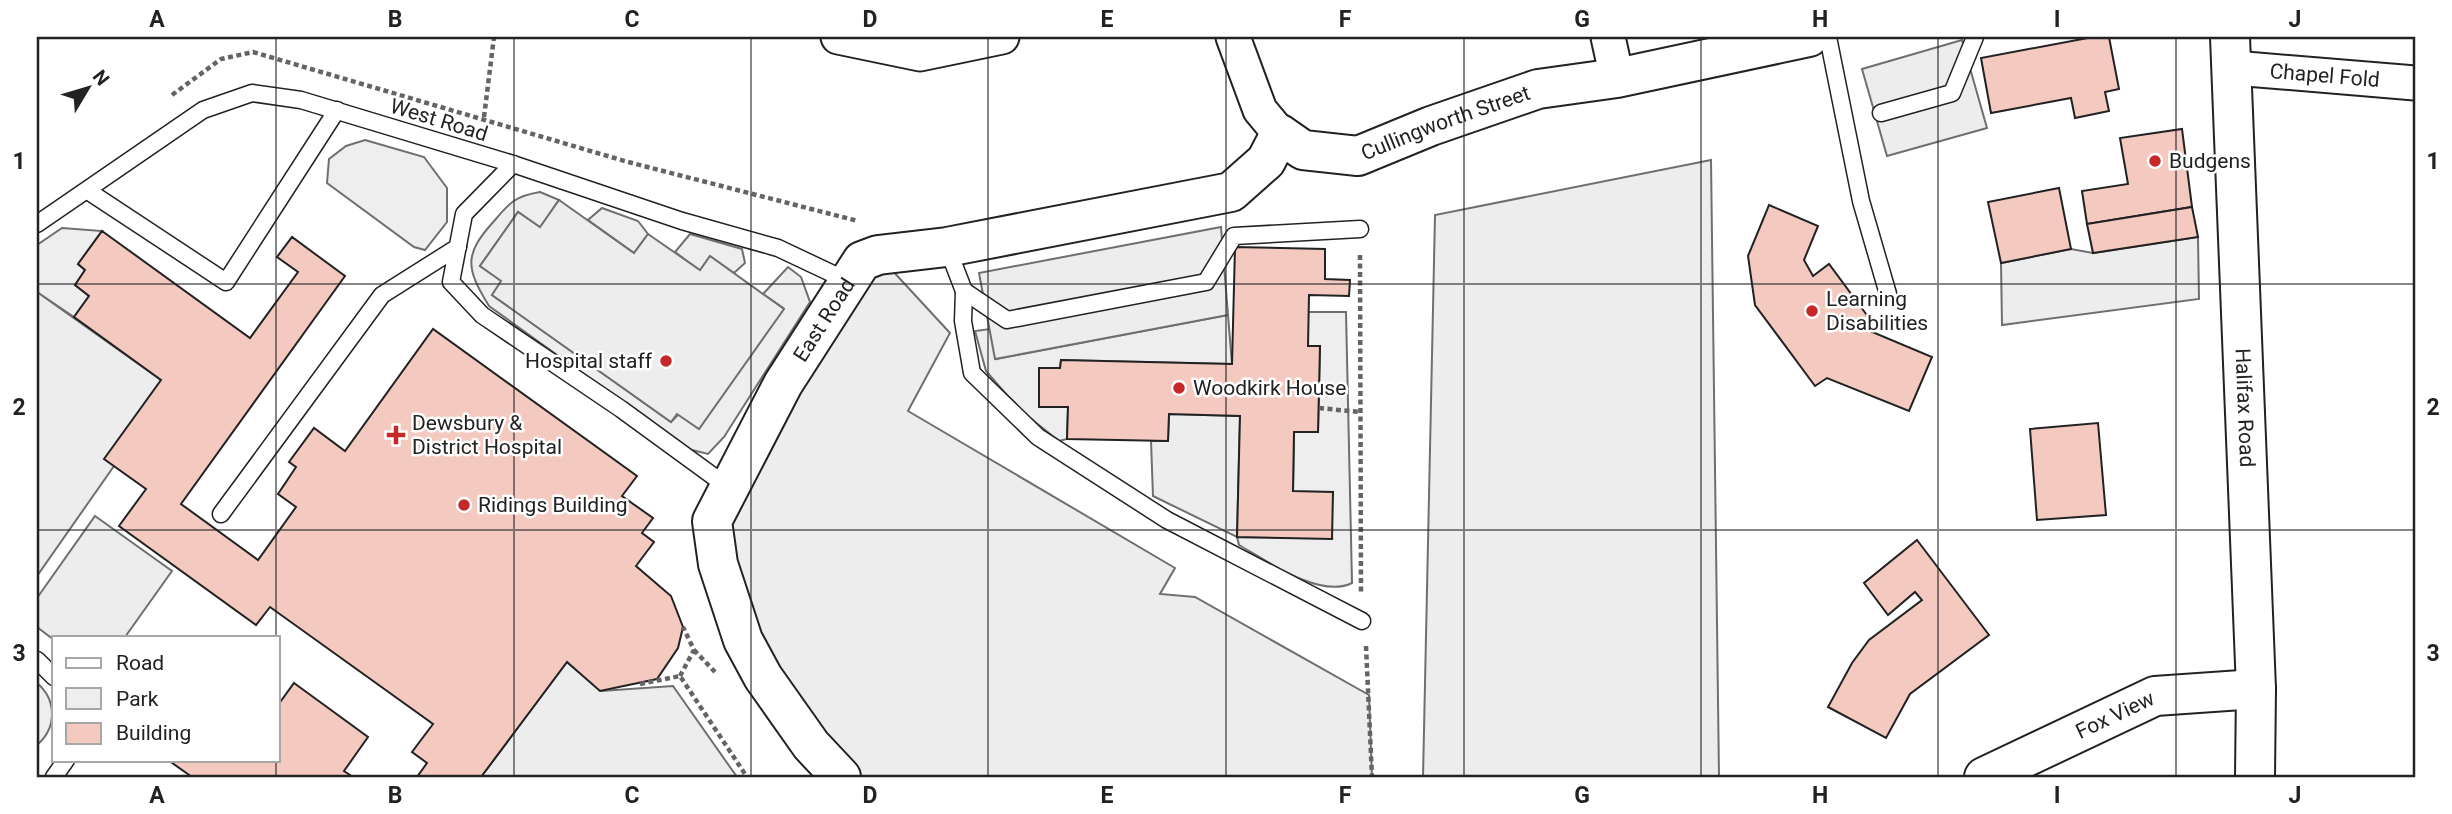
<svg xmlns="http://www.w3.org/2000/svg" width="2452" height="814" font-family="Roboto,sans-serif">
	<rect width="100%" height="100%" fill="#fff"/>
	<!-- green -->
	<g fill="#eee" stroke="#6f6f6f" stroke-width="2">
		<polygon points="365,140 424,157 447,188 447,222 425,250 414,247 327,183 329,159 346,146"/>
		<path d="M540,192L559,200L540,228L518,212L480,266L502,281L492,295L671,422L783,308L763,294L788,267L801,277L810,302L724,437L708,454L688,449L489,306C465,267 464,254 495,220C510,202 516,196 540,192Z"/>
		<polygon points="602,208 638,221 648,234 634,253 588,220"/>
		<polygon points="62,228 102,231 78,264 85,270 75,285 89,296 74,317 37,292 37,245"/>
		<polygon points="690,234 742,249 745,263 734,273 710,257 700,271 675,252"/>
		<path d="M1308,312H1346L1352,583C1320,599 1267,561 1239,545L1237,537L1332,538L1293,491L1294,432H1318L1320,347L1308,346Z"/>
		<polygon points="1228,315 1232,364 1061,360 1060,368 1040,368 1039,406 1068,407 1067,439 1059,441 1020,410 986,371 975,331 990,329 996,359"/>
		<path d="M37,683C57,700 57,728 37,745Z"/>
	</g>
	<!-- parking -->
	<g fill="#ededed" stroke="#6f6f6f" stroke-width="2">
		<polygon points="1962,40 1987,128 1887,156 1862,69"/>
		<polygon points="1711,160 1719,777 1423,777 1435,215"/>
		<polygon points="559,200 634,253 648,234 700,270 710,256 784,309 699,429 677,414 671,422 492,295 501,281 480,266 518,212 540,227"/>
		<polygon points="1221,227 1228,315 995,359 979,273"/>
		<polygon points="2198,237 2199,299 2002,325 2001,263 2071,249 2093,253"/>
		<polygon points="878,255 950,333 908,411 1175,568 1160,594 1195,597 1369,695 1372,777 841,777 743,640 728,487"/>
		<polygon points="37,292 161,380 114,466 37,576"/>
		<polygon points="1169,414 1240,416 1237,537 1153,496 1151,441 1168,441"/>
		<polygon points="95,516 172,571 125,637 54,637 54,640 37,627 37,598"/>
		<polygon points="567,662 601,691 673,686 737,777 481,777"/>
	</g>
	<!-- building -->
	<g fill="#f3c9c0" stroke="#222" stroke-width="2">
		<polygon points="2093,37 2109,37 2119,89 2105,92 2109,111 2075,118 2071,98 1991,113 1981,58"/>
		<polygon points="2182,129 2192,207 2087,224 2082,191 2128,184 2120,138"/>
		<polygon points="2059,188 2071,249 2001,263 1988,202"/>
		<polygon points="1769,205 1818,226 1804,260 1813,276 1829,264 1869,318 1858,326 1932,357 1909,411 1827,378 1815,386 1755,305 1748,256"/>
		<polygon points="2192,207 2198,237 2093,253 2087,224"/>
		<polygon points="102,231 250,338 298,272 277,257 292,237 345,276 181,504 258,560 296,507 278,494 296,467 289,462 314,428 345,451 433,329 637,476 622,496 653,518 642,533 654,542 636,566 671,596 683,627 678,648 657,679 600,691 567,662 481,777 417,777 427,763 412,752 433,724 270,607 256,625 119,526 146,489 104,459 161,380 74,317 89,296 75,285 85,270 78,264"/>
		<polygon points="1235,247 1325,249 1325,279 1350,280 1349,296 1309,295 1308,346 1320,346 1318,432 1294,432 1293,491 1333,492 1332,539 1237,537 1240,416 1169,414 1168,441 1067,439 1068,407 1039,407 1039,368 1060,368 1061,360 1232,364"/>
		<polygon points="2098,423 2106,515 2037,520 2030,429"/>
		<polygon points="1917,540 1989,635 1910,694 1886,738 1828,707 1852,663 1869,640 1922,600 1915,592 1888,615 1864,583"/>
		<polygon points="294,683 368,737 344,771 353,777 192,777 168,760 278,760 278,705"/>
	</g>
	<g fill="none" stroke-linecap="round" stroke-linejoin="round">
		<!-- lane casing -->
		<g stroke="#222" stroke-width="19">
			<g id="lane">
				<polyline points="1828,37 1861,201 1888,294"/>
				<polyline points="1881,113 1952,93 1975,37"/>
				<polyline points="513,164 464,214 451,282 482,315 621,409 728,487"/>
				<polyline points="88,191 226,282 337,110"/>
				<polyline points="37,224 203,110 252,93 301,100 513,164 682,221 778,248 850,282"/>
				<polyline points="947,247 964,291 963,321 972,373 1038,437 1167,520 1362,621"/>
				<polyline points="964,291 1007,320 1206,282 1234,236 1360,229"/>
				<polyline points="221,514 382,295 458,247"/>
				<polyline points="37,660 54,677"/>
				<polyline points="54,777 66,760"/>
			</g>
		</g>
		<!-- street casing -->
		<g stroke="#222" stroke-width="37">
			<g id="street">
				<polyline points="838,37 920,54 1002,37"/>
				<polyline points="1233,37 1260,110 1280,134"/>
				<polyline points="1608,37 1617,78"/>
				<path id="s1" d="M2234,68L2415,83"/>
			</g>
		</g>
		<!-- secondary casing -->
		<g stroke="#222" stroke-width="42">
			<g id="secondary">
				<path id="s2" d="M841,777L811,745L763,677L743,640L718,564L712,521L783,384L862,261L878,255L947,247L1231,192L1266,161L1280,134L1303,150L1358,156L1431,126L1538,89L1617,78L1809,37"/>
				<path id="s3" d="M1984,777L2155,696L2256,689"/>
			</g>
		</g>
		<!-- primary casing -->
		<g stroke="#222" stroke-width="42">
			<g id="primary">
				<path id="s4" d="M2230,37L2256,689L2255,777"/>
			</g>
		</g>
		<!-- path -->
		<g stroke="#646464" stroke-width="4.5" stroke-dasharray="5 3.5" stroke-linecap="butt">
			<polyline points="172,95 221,59 253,52 628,162 858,221"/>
			<polyline points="484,117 494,37"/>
			<polyline points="1360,255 1361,592"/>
			<polyline points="1319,408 1360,412"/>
			<polyline points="1366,646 1372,777"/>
			<polyline points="694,650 715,672"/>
			<polyline points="680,676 694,650 683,627"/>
			<polyline points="640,684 680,676 747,777"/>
		</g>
		<!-- lane -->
		<use href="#lane" stroke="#fff" stroke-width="16"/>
		<!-- street -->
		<use href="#street" stroke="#fff" stroke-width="33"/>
		<!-- secondary -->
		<use href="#secondary" stroke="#fff" stroke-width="38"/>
		<!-- primary -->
		<use href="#primary" stroke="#fff" stroke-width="38"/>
	</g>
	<!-- grid -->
	<path fill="none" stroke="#222" stroke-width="2" stroke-opacity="0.55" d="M276,37V637M514,37V777M751,37V777M988,37V777M1226,37V777M1464,37V777M1701,37V777M1938,37V777M2176,37V777M37,284H2415M37,530H2415M276,760V777"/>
	<!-- markers -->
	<g fill="#c62828" stroke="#fff" stroke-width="2.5">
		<circle cx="2155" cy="161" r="7"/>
		<circle cx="1812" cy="311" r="7"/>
		<circle cx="666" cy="361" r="7"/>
		<circle cx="1179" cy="388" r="7"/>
		<path d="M392.5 424.5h7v7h7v7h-7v7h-7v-7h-7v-7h7z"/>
		<circle cx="464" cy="505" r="7"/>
	</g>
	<g text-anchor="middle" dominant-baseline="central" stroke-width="5" stroke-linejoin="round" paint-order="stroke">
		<!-- street labels -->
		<g font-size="21" fill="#222" stroke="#fff">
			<text stroke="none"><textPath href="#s1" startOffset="91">Chapel Fold</textPath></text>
			<text transform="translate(439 120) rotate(17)">West Road</text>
			<text stroke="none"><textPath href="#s2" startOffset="1223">Cullingworth Street</textPath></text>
			<text stroke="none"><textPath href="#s2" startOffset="523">East Road</textPath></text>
			<text stroke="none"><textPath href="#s4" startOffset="371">Halifax Road</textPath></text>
			<text stroke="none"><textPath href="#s3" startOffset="145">Fox View</textPath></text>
		</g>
		<!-- poi labels -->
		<g font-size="21" fill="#222" stroke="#fff" text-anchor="start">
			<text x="2169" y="161">Budgens</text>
			<text x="1826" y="299">Learning<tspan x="1826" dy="24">Disabilities</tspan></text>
			<text x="652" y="361" text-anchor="end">Hospital staff</text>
			<text x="1193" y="388">Woodkirk House</text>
			<text x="412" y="423">Dewsbury &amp;<tspan x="412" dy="24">District Hospital</tspan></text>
			<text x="478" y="505">Ridings Building</text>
		</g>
	</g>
	<!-- border -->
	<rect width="2452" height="814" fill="none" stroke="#ffffff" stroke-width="77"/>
	<!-- legend -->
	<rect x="52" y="636" width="228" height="126" fill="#ffffff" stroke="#a7a7a7" stroke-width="2"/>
	<rect x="66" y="658" width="35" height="10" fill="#ffffff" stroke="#a7a7a7" stroke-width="2"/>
	<text x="116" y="670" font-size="21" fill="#222222">Road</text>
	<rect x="66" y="688" width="35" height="21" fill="#eeeeee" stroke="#a7a7a7" stroke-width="2"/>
	<text x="116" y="706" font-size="21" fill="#222222">Park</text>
	<rect x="66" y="723" width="35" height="21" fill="#f3c9c0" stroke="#a7a7a7" stroke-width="2"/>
	<text x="116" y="740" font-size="21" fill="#222222">Building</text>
	<!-- north arrow -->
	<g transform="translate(88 88) rotate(52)" stroke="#ffffff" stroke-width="5" paint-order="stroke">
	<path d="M0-5L12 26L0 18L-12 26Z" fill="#222222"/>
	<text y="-10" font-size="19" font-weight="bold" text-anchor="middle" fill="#222222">N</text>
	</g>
	<rect x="38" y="38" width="2376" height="738" fill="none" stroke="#222" stroke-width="2.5"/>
	<g font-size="23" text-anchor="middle" font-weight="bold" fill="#222">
		<text x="157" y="27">A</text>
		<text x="395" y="27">B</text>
		<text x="632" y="27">C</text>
		<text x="870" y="27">D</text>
		<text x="1107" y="27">E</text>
		<text x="1345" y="27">F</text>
		<text x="1582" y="27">G</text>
		<text x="1820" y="27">H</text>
		<text x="2057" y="27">I</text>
		<text x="2295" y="27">J</text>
		<text x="19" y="169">1</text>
		<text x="2433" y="169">1</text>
		<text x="19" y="415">2</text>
		<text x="2433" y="415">2</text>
		<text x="19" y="661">3</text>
		<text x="2433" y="661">3</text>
		<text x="157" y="803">A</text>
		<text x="395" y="803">B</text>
		<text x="632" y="803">C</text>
		<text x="870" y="803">D</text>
		<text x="1107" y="803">E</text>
		<text x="1345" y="803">F</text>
		<text x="1582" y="803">G</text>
		<text x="1820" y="803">H</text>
		<text x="2057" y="803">I</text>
		<text x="2295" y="803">J</text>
	</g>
</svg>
